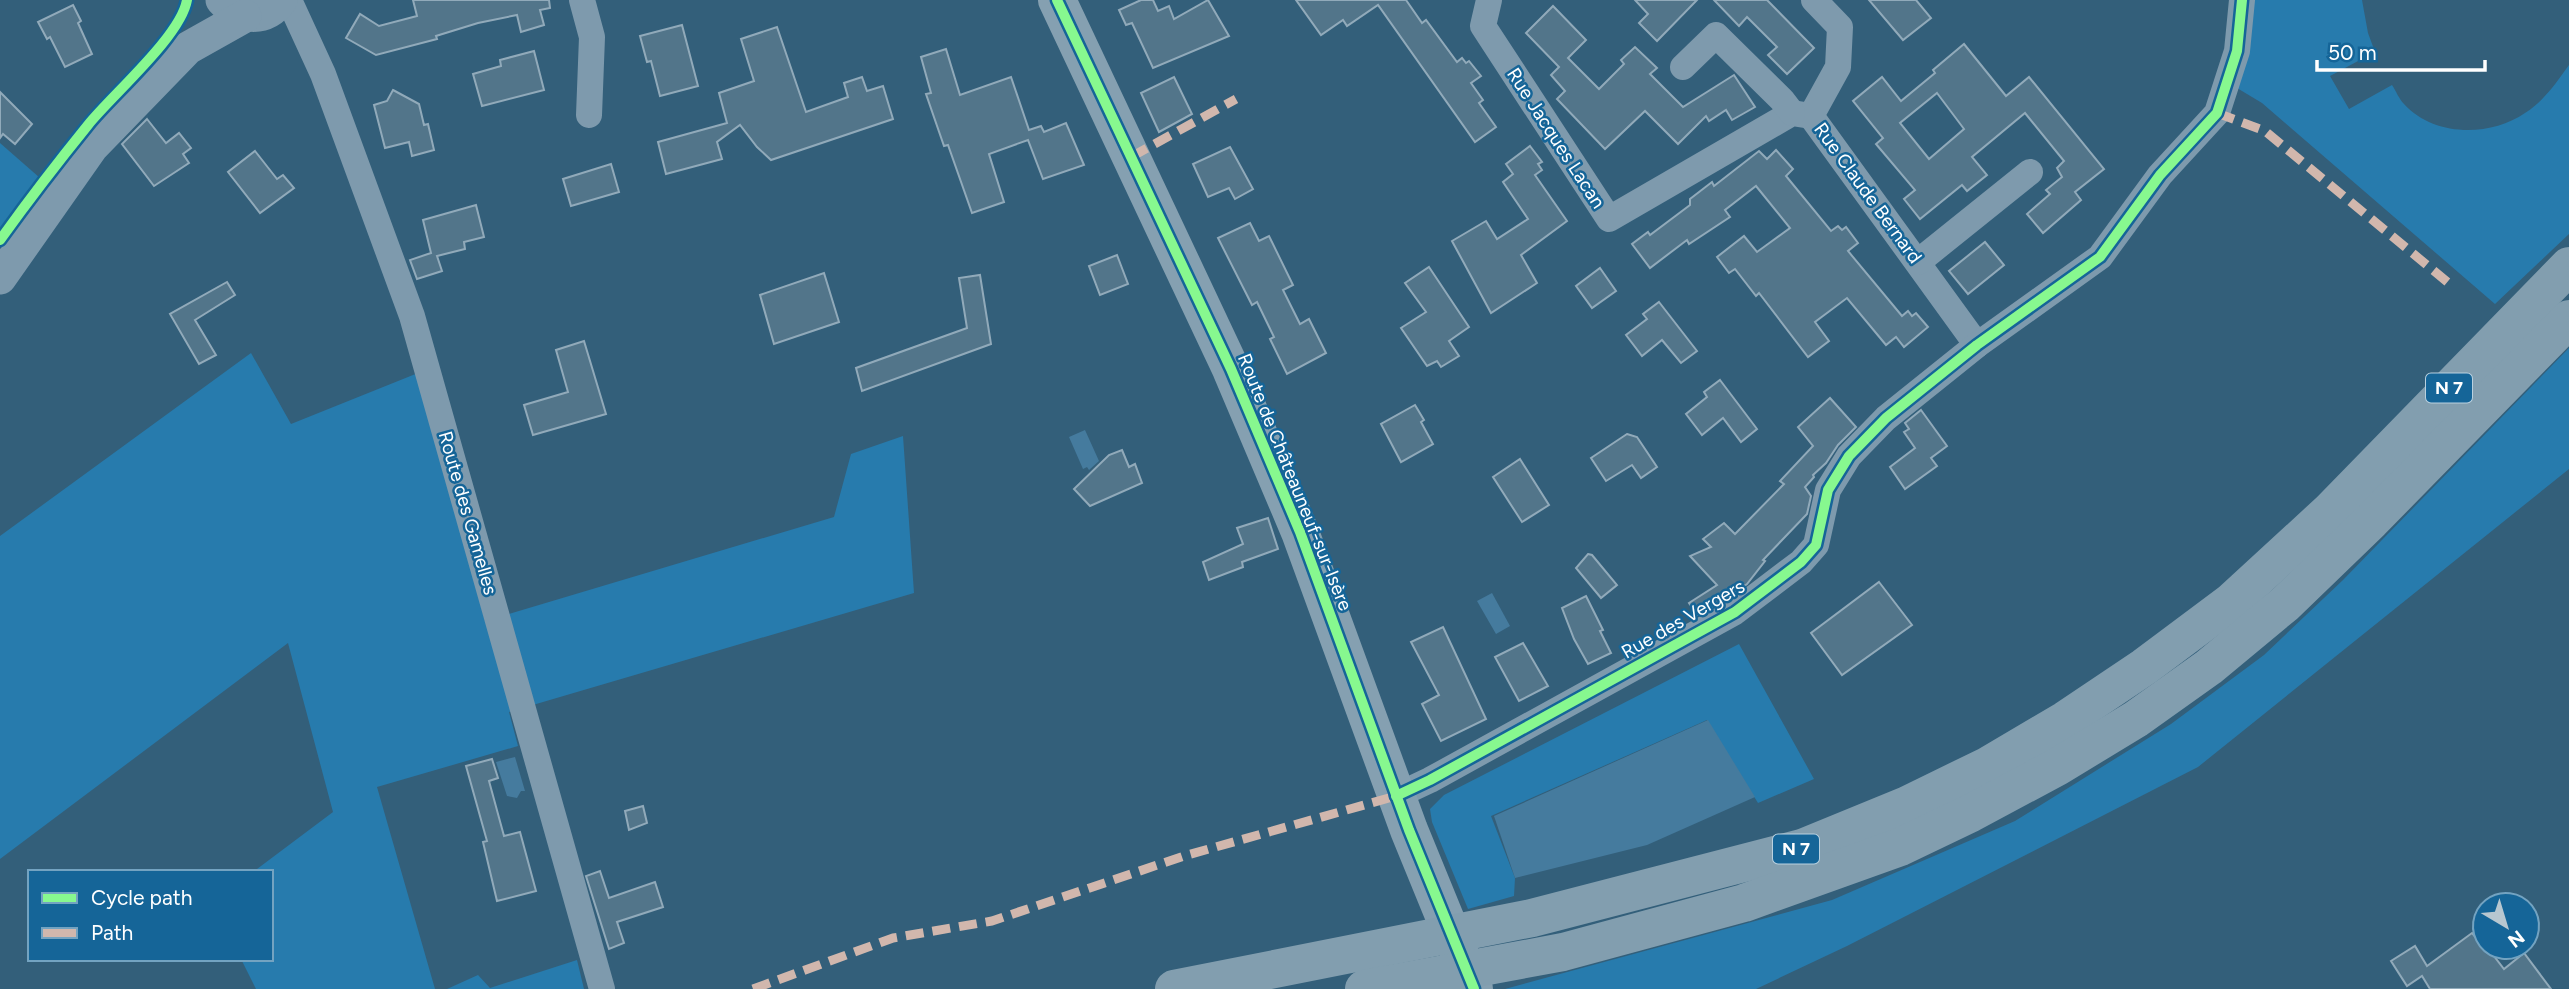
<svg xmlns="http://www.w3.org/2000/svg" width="2569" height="989" font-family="Figtree,sans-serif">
	<rect width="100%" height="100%" fill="#335f7a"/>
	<!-- green -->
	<g fill="#277bad">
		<path d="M2253,0H2362L2368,33L2375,52L2330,76L2349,109L2392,85C2396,91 2399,99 2404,104C2434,137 2490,137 2525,113C2544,101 2556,83 2569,65V234L2495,304L2262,103L2237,88Z"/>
		<polygon points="0,143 40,178 0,233"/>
		<polygon points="2569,348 2569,469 2198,767 1847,946 1756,989 1505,989 1832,900 2015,821 2171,724 2264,655 2343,580"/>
		<polygon points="251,353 291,424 418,373 485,621 834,517 851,454 903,436 914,593 509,712 518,746 377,787 435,989 256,989 241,959 271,959 271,872 253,872 333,812 288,643 0,859 0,536"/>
		<polygon points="1739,644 1814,779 1758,803 1707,720 1491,816 1515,878 1514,896 1468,909 1432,822 1430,809 1444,795"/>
		<polygon points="577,960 584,989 447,989 478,975 490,988"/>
	</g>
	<!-- water -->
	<g fill="#457b9e">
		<polygon points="1085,430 1099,461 1089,470 1087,467 1083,469 1069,437"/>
		<polygon points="1492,593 1510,626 1496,634 1477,601"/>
		<polygon points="1708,720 1755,797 1647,845 1515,878 1494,816"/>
		<polygon points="515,757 525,791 521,791 517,798 507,796 496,762"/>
	</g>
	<!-- building -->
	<g fill="#52758a" stroke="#91aaba" stroke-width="2" fill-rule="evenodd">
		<polygon points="413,0 549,0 550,8 540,10 544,25 521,32 517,15 478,23 436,36 437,39 376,55 346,38 360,14 379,26 417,16"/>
		<polygon points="1141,0 1153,0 1158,11 1169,6 1174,19 1208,0 1229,36 1153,68 1132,23 1126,25 1119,10"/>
		<polygon points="1296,0 1406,0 1422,23 1426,20 1457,62 1462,58 1466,63 1469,61 1481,76 1471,83 1483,100 1479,103 1496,127 1475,142 1378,5 1347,26 1343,20 1321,35"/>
		<polygon points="1635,0 1697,0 1657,41 1639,23 1648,14"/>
		<polygon points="1714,0 1767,0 1814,48 1787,74 1768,55 1777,47 1747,17 1739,26"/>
		<polygon points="1869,0 1916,0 1931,18 1903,40"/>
		<polygon points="73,5 81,21 78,23 92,54 65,67 50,37 47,39 38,22"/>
		<polygon points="1553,6 1586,40 1568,58 1599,89 1624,64 1621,60 1635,47 1657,68 1650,74 1683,107 1734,75 1755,107 1732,120 1726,110 1709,121 1706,116 1678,144 1645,111 1605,149 1557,99 1565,91 1551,75 1559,67 1526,33"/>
		<polygon points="682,25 698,86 660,96 651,61 647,62 640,36"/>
		<polygon points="777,27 806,112 848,97 844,83 862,77 867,91 883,86 893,119 771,160 757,147 740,125 717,142 722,159 666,174 658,142 727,123 719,93 754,81 741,39"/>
		<path d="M1964,44L2006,96L2029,77L2104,169L2075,192L2081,200L2043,233L2027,214L2050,194L2046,190L2062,177L2057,168L2064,161L2025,113L1972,157L1987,175L1967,191L1962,185L1920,219L1904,199L1915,190L1876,144L1883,138L1853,101L1882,77L1901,101L1935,73L1933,70ZM1937,93L1964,129L1929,159L1900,123Z"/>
		<polygon points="946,49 960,95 1011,77 1029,130 1041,126 1044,132 1066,123 1084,165 1043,179 1028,140 989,154 1004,202 972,213 948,145 944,146 926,94 931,93 921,57"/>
		<polygon points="534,51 544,90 482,106 473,74 501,66 500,60"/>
		<polygon points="1174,77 1192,114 1159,132 1141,93"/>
		<polygon points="393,90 419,104 424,125 428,124 434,150 412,156 409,142 385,148 374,105 387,101"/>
		<polygon points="0,92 32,124 15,144 3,134 0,138"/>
		<polygon points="147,119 166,143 179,133 191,148 183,154 189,163 154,186 122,144"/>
		<polygon points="1530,146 1542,162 1538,164 1542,170 1535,175 1567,221 1521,255 1537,283 1491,313 1452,241 1486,221 1497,239 1528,219 1503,182 1513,174 1506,164"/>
		<polygon points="1230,147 1253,189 1235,199 1229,188 1208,197 1193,164"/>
		<polygon points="1776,150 1793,169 1786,176 1831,231 1838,226 1842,230 1846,227 1858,243 1848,251 1902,316 1908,311 1912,316 1916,313 1928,327 1904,347 1896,337 1886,345 1847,298 1815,322 1829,341 1808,357 1759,293 1756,296 1735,269 1729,273 1717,257 1744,236 1757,252 1790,228 1756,186 1725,210 1730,217 1689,244 1687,240 1650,268 1632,244 1648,232 1650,235 1690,205 1690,199 1712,182 1714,186 1759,151 1767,159"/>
		<polygon points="255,151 277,179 283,175 294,188 260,213 228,172"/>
		<polygon points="611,164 619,192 571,206 563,179"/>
		<polygon points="476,205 484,237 464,242 465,249 437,256 442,271 417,279 410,260 431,253 423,220"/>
		<polygon points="1250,223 1259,241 1269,236 1293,285 1283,290 1300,324 1309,319 1326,353 1287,374 1270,339 1274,337 1257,302 1252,305 1218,238"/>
		<polygon points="1985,242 2004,265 1968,294 1949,271"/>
		<polygon points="1117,255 1128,284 1100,295 1089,266"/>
		<polygon points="1429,267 1469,327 1449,341 1459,356 1441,367 1437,361 1427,366 1401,328 1426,312 1405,283"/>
		<polygon points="1600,268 1616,291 1592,308 1576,286"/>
		<polygon points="824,273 839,322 774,344 760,295"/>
		<polygon points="980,275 991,344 862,391 856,368 967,328 959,278"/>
		<polygon points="227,282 235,295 195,320 216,355 199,364 170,314"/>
		<polygon points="1659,302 1697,351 1681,363 1662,340 1642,356 1626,335 1647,319 1643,314"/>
		<polygon points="584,341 606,414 533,435 524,405 568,392 556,350"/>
		<polygon points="1720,380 1757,429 1741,442 1723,418 1702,435 1686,414 1707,397 1704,392"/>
		<polygon points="1830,398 1856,427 1838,445 1826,463 1813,475 1814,477 1805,487 1811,496 1807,514 1763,560 1765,561 1747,584 1726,599 1697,615 1689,603 1717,585 1690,556 1711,547 1703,539 1724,523 1735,534 1784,484 1780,481 1813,446 1798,427"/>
		<polygon points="1415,405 1424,420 1421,422 1433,444 1401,462 1381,424"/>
		<polygon points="1921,410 1947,446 1931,458 1937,466 1905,489 1890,467 1915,448 1904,432 1909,429 1905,423"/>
		<polygon points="1627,434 1637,437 1657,467 1641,478 1632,465 1606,481 1591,458"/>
		<polygon points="1122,450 1129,467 1135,464 1142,483 1090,506 1074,489 1109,455"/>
		<polygon points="1520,459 1549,505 1522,522 1493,477"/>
		<polygon points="1268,518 1278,549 1242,562 1243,567 1209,580 1203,562 1243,544 1237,528"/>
		<polygon points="1588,554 1592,555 1617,585 1601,598 1576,568"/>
		<polygon points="1879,582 1912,625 1842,675 1811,633"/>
		<polygon points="1586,596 1603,630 1600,631 1611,653 1588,664 1574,639 1562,608"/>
		<polygon points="1443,627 1486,719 1441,741 1422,704 1439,695 1411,642"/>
		<polygon points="1523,643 1548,686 1519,701 1495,657"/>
		<polygon points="492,759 498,778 489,781 504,836 520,832 536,891 497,901 483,842 487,841 466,766"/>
		<polygon points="643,806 647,823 629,830 625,811"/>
		<polygon points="600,871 609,898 655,882 663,907 617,922 624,943 609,949 586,876"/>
		<polygon points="2472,933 2478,940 2480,938 2504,969 2524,953 2551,989 2430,989 2422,976 2407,986 2391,961 2415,946 2427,966"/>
	</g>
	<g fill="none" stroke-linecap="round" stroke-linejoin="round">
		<!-- minor -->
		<g stroke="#7e9aad" stroke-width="26">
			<polyline points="289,0 323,74 412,316 602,989"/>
			<polyline points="582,0 592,37 589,115"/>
			<polyline points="1489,0 1483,26 1609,219 1792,113 1811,116"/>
			<polyline points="1814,0 1840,27 1838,67 1811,116 1977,345"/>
			<polyline points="1683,67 1716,35 1782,100 1792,113"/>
			<polyline points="1918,262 2030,172"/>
			<polyline points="1396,796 1430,780 1735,612 1801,562 1816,545 1828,490 1849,456 1886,418 1977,345 2100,257 2160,175 2217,113 2237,51 2242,0"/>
		</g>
		<!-- tertiary -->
		<g stroke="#7e9aad" stroke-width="33">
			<path d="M222,0C239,19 265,22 281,0"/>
			<polyline points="0,278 92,147 188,48 245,16"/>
		</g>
		<!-- secondary -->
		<polyline stroke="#85a0b1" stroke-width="38" points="1057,0 1231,369 1300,532 1409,830 1474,989"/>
		<!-- trunk -->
		<g stroke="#829eaf" stroke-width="38">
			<polyline points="1174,989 1532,918 1802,848 1907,805 1987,766 2065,720 2144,667 2231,602 2330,511 2569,266"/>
			<polyline points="1364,989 1563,952 1744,903 1900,847 1971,813 2057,767 2136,719 2209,667 2285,604 2371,521 2569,319"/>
		</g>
		<!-- quiet -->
		<g stroke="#d1b7ad" stroke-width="9" stroke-dasharray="18 9" stroke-linecap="butt">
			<polyline points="2217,113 2265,131 2451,285"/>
			<polyline points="1131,157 1236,99"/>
			<polyline points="753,989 893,938 992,921 1184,856 1396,796"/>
		</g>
		<!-- cycleway casing -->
		<g stroke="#156598" stroke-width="15">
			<g id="cycleway">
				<polyline points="1057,0 1231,369 1300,532 1409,830 1474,989"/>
				<path d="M0,240C28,201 58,162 88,125C112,95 181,36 187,0"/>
				<polyline points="1396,796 1430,780 1735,612 1801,562 1816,545 1828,490 1849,456 1886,418 1977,345 2100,257 2160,175 2217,113 2237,51 2242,0"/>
			</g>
		</g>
		<!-- cycleway -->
		<use href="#cycleway" stroke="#87f88f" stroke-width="10"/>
	</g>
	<g text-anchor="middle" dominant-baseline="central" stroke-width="5" stroke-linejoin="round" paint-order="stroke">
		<!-- shield labels -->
		<g fill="#156598" stroke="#b9d1e0" stroke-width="2">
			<rect x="2426" y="373.5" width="46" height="29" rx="5"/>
			<rect x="1773" y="834.5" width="46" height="29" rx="5"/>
		</g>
		<g font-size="18" font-weight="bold" fill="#fff">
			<text x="2449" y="388">N 7</text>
			<text x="1796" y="849">N 7</text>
		</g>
		<!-- street labels -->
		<g font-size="19" fill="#fff" stroke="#156598">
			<text transform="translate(1556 138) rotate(57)">Rue Jacques Lacan</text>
			<text transform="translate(1868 193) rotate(54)">Rue Claude Bernard</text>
			<text transform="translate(1295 482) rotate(68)">Route de Châteauneuf-sur-Isère</text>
			<text transform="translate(468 513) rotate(74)">Route des Gamelles</text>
			<text transform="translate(1683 619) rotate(-30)">Rue des Vergers</text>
		</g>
	</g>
	<!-- legend -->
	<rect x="28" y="870" width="245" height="91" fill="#156598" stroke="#73a3c1" stroke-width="2"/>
	<rect x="42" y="893" width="35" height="10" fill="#87f88f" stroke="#73a3c1" stroke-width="2"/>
	<text x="91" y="905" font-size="21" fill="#ffffff">Cycle path</text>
	<rect x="42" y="928" width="35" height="10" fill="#d1b7ad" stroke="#73a3c1" stroke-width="2"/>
	<text x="91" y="940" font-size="21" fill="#ffffff">Path</text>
	<!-- north arrow -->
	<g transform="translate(2506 926) rotate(142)"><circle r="33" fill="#156598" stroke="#73a3c1" stroke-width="2"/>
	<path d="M0-5L12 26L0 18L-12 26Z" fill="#b8c7d0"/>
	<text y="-10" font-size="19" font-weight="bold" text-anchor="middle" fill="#ffffff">N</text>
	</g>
	<!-- scale -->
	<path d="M2317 60v10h168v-10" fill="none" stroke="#ffffff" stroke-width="3.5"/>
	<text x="2328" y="60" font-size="21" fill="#ffffff" stroke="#156598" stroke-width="5" paint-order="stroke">50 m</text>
</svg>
